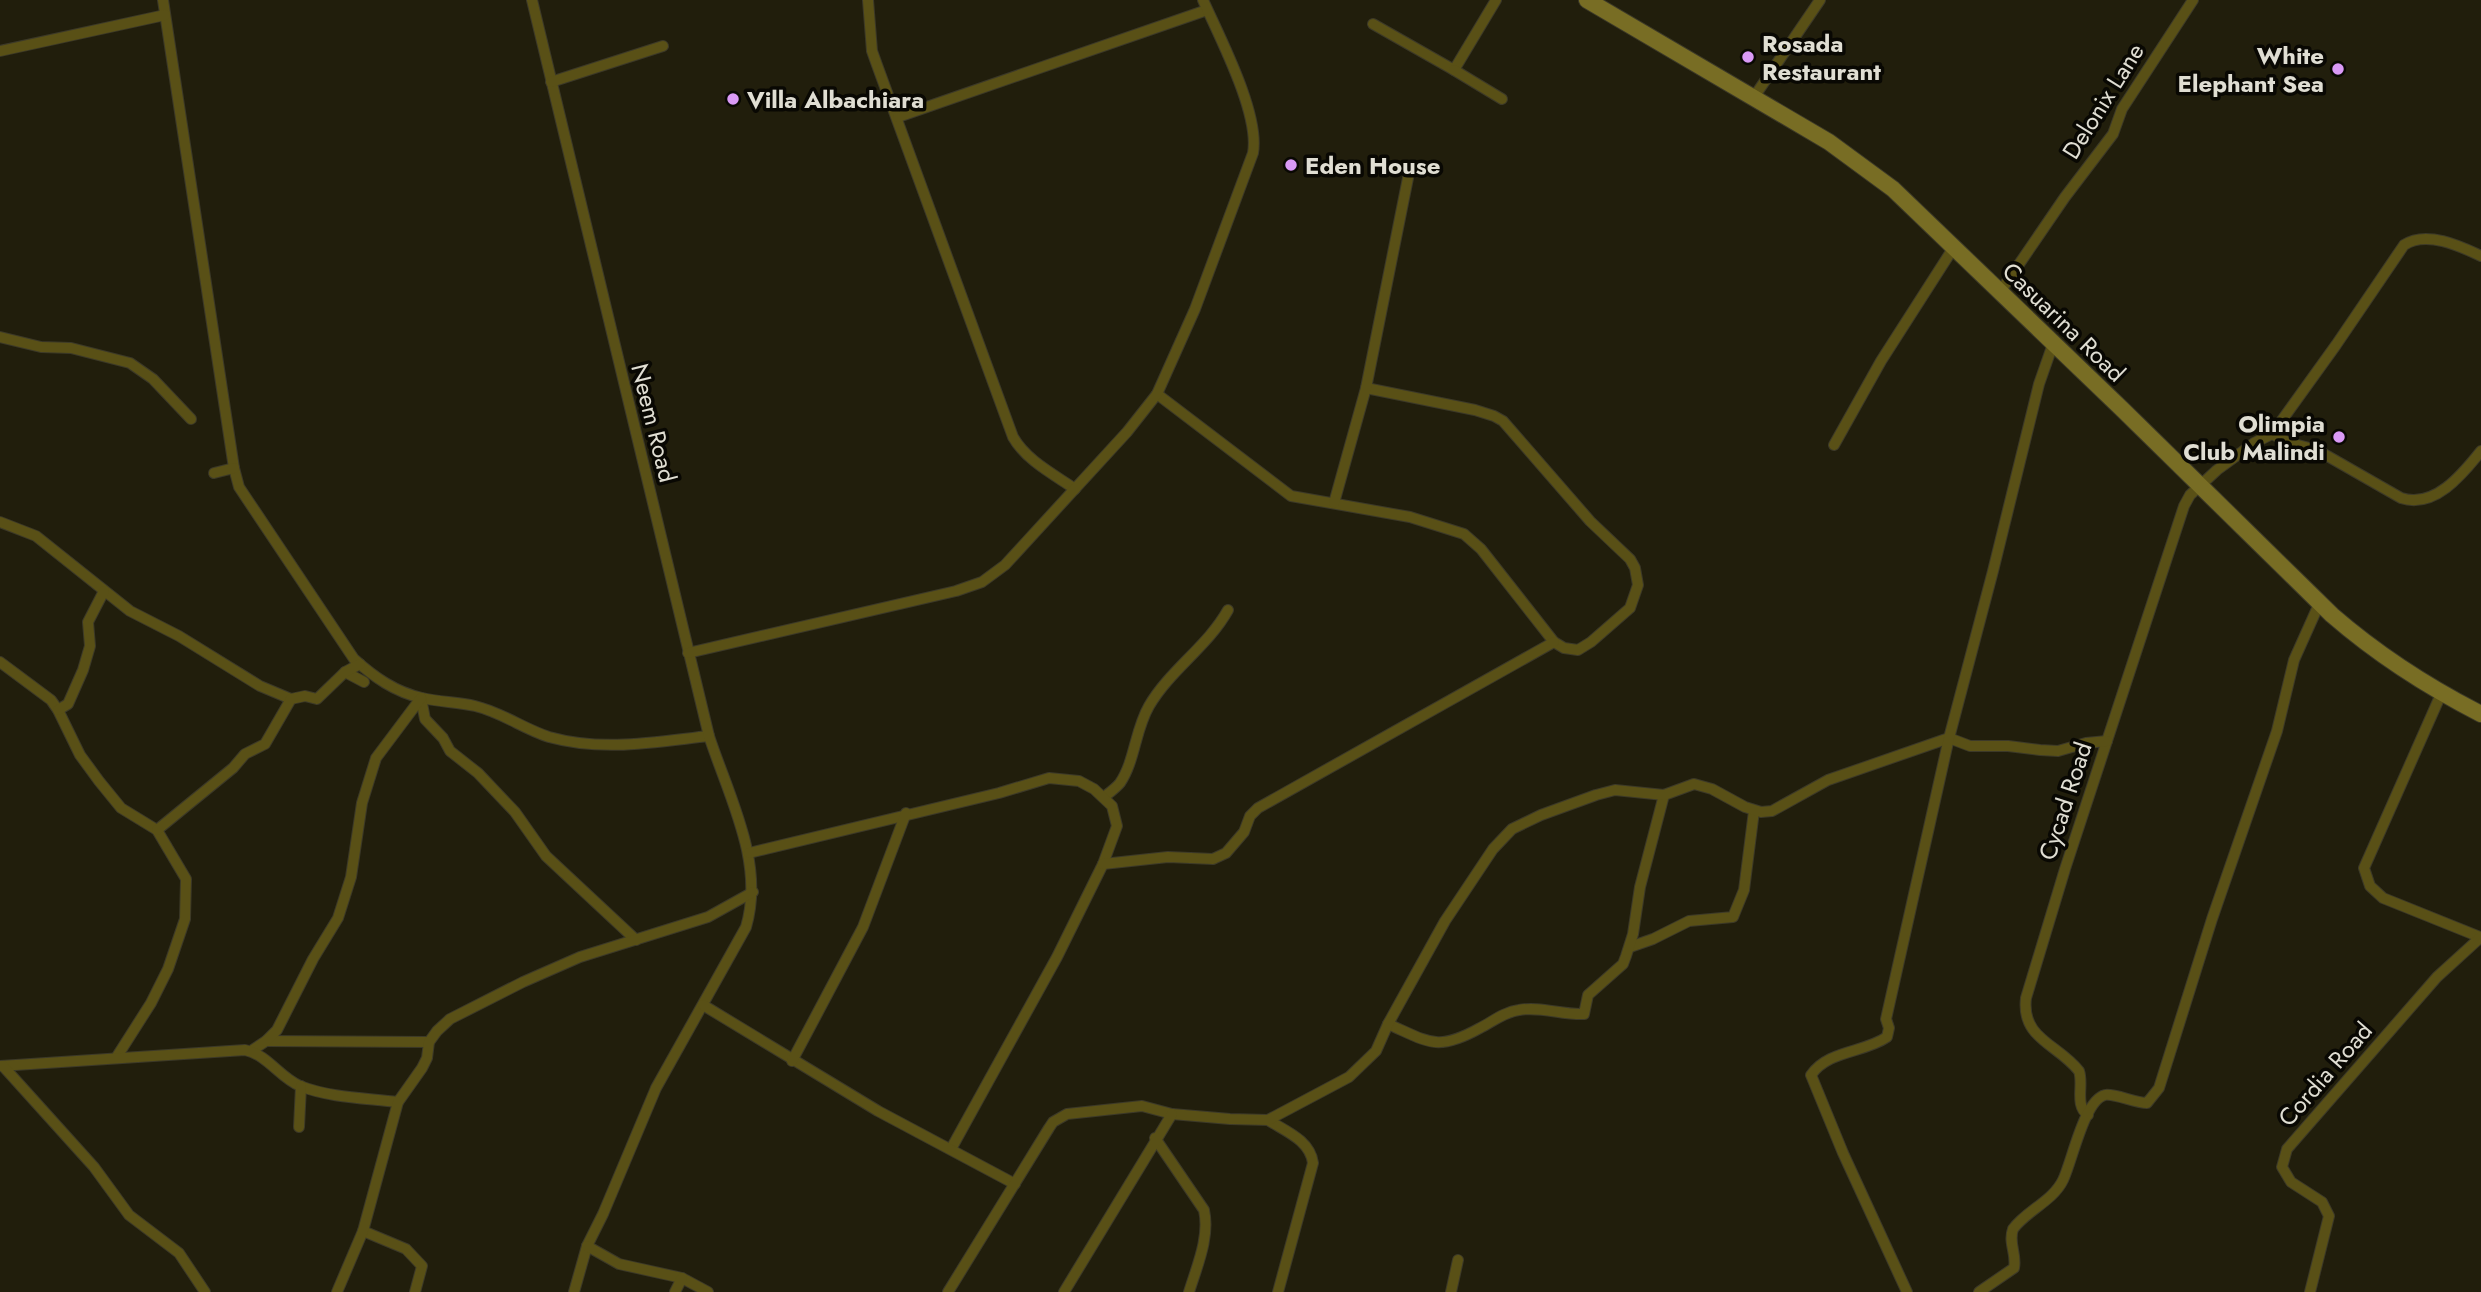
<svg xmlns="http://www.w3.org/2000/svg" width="2481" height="1292" font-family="Jost,sans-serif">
	<rect width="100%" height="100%" fill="#211e0c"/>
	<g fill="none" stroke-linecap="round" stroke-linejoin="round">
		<!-- street casing -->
		<g stroke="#3c3928" stroke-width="12">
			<g id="street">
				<path d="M163,0L234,468L239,487L354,659C374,677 395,692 422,698C440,702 458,702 475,706C501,712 524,729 549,737C603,752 655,742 709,736"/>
				<path d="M532,0L709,736C729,797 765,863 746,927L656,1088L603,1214L587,1246L574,1292"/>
				<path d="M868,0L872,51L877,65L1013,437C1026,460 1053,474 1075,489"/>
				<polyline points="1373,24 1454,70 1496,0"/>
				<polyline points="0,51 165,15"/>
				<polyline points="1454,70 1502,99"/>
				<polyline points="551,82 663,46"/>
				<polyline points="1754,97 1820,0"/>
				<polyline points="898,117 1207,10"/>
				<polyline points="2000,292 2065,197 2113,134 2122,109 2193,0"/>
				<polyline points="0,337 41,347 71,348 130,363 153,379 191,419"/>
				<polyline points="1157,394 1291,496 1410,517 1464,534 1481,549 1554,642 1564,648 1578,650 1591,642 1630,608 1638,585 1635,568 1630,559 1590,521 1503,421 1494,416 1475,410 1366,388"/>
				<path d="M2272,434L2336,345L2404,245C2426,230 2460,246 2481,256"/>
				<polyline points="1834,445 1881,361 1954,247"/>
				<polyline points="214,473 234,468"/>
				<polyline points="1334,503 1366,388 1410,168"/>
				<polyline points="0,522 36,536 130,611 179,636 260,686 291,699"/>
				<path d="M688,653L956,591L982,582L1005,565L1127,432L1157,394L1195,309L1253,153C1260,114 1220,38 1203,0"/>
				<polyline points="0,662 51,700 58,710 80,755 99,781 121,808 157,830 186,879 185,919 168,969 151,1003 116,1058"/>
				<polyline points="345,672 364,682"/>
				<polyline points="2442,692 2364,868 2370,886 2383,898 2480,937"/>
				<polyline points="421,698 425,719 443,738 450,751 478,773 515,812 546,856 636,940"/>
				<polyline points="58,710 68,704 83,670 90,646 88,622 104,591"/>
				<path d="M1104,797C1109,793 1116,788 1120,783C1135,761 1135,730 1149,706C1170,670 1208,646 1228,610"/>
				<polyline points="157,830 233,768 245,754 265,744 291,699 305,696 317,699 345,672 360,664"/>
				<polyline points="749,853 999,793 1049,778 1079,781 1094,789 1112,806 1117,826 1103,864 1057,957 951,1149"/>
				<polyline points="1103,864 1168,857 1213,859 1226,853 1244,832 1250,816 1258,808 1554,642"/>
				<polyline points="1630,947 1653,939 1689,921 1733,917 1744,890 1754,811"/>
				<polyline points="703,1005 878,1111 1015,1184"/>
				<path d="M1388,1024C1429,1042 1437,1052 1480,1028C1492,1022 1504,1012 1519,1010C1540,1006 1562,1015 1584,1014L1588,995L1623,964L1626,956L1633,934L1640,887L1664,795"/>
				<polyline points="266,1041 429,1042"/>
				<polyline points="251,1051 266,1041 277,1030 313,959 338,918 351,877 362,803 376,758 421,698"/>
				<polyline points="792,1061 863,927 906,813"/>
				<path d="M0,1066L245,1050C268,1055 279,1077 300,1086C331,1098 366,1098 398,1102"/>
				<polyline points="3,1066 94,1167 129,1215 179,1253 205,1292"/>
				<path d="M2088,1115C2074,1105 2084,1085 2079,1071C2058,1044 2021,1039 2026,998L2065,869L2184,506L2190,495L2217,470L2254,443L2272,434L2290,443L2317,450L2401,498C2434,509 2462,475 2481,451"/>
				<path d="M1268,1120C1285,1131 1310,1140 1313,1163L1278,1292"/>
				<polyline points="299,1127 301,1086"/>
				<path d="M1155,1138L1204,1210C1210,1237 1197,1266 1189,1292"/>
				<polyline points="363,1231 406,1249 422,1266 415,1292"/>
				<polyline points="587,1246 619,1264 682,1278 708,1292"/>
				<polyline points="337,1292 363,1231 398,1102 422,1068 427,1058 429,1042 437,1031 450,1019 523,982 580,957 708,917 753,892"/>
				<polyline points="675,1292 682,1278"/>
				<polyline points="948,1292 1049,1128 1053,1122 1067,1114 1142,1106 1172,1114 1230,1119 1268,1120 1349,1077 1376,1051 1388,1024 1445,921 1493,849 1512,829 1541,815 1596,795 1615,790 1664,795 1694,784 1712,789 1745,807 1761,812 1772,811 1828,780 1949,738 1970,746 2008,746 2040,750 2058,751 2086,743 2107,741"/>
				<polyline points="1064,1292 1172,1114"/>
				<polyline points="1451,1292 1458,1260"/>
				<path d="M1907,1292L1843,1153L1811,1075C1828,1050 1864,1053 1887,1037L1889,1028L1886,1019L1949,738L1993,571L2039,384L2053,344"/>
				<path d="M1979,1292L2014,1268C2017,1254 2008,1243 2013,1229C2026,1211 2053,1201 2063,1180C2072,1162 2084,1100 2105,1095C2114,1093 2135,1103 2147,1103L2159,1088L2212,919L2277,731L2294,660L2320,602"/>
				<polyline points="2310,1292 2329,1216 2322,1202 2291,1182 2282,1167 2287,1149 2437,977 2481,937"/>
			</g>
		</g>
		<!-- secondary casing -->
		<g stroke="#3c3928" stroke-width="18">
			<path id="secondary" d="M1587,0L1829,142L1893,189L2122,409L2332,615C2377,654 2428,687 2481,714"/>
		</g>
		<!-- street -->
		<use href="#street" stroke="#595016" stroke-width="10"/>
		<!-- secondary -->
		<use href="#secondary" stroke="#786d24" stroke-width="16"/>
	</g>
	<!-- markers -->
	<g fill="#da9af6" stroke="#090803" stroke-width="2.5">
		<circle cx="1748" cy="57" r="7"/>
		<circle cx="2338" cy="69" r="7"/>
		<circle cx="733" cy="99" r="7"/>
		<circle cx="1291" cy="165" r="7"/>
		<circle cx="2339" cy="437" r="7"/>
	</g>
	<g text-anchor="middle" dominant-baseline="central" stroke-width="7" stroke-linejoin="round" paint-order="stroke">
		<!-- poi labels -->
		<g font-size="24" font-weight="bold" fill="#e0ded3" stroke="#090803" text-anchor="start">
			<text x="1762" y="43">Rosada<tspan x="1762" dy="28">Restaurant</tspan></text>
			<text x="2324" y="55" text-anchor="end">White<tspan x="2324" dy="28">Elephant Sea</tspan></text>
			<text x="747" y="99">Villa Albachiara</text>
			<text x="1305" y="165">Eden House</text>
			<text x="2325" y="423" text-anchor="end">Olimpia<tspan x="2325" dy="28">Club Malindi</tspan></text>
		</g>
		<!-- street labels -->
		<g font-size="24" fill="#e0ded3" stroke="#090803">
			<text transform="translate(2103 101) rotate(-58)">Delonix Lane</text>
			<text transform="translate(2064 322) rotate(44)">Casuarina Road</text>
			<text transform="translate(654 423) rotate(76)">Neem Road</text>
			<text transform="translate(2065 801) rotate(-72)">Cycad Road</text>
			<text transform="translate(2325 1074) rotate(-49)">Cordia Road</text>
		</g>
	</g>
</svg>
